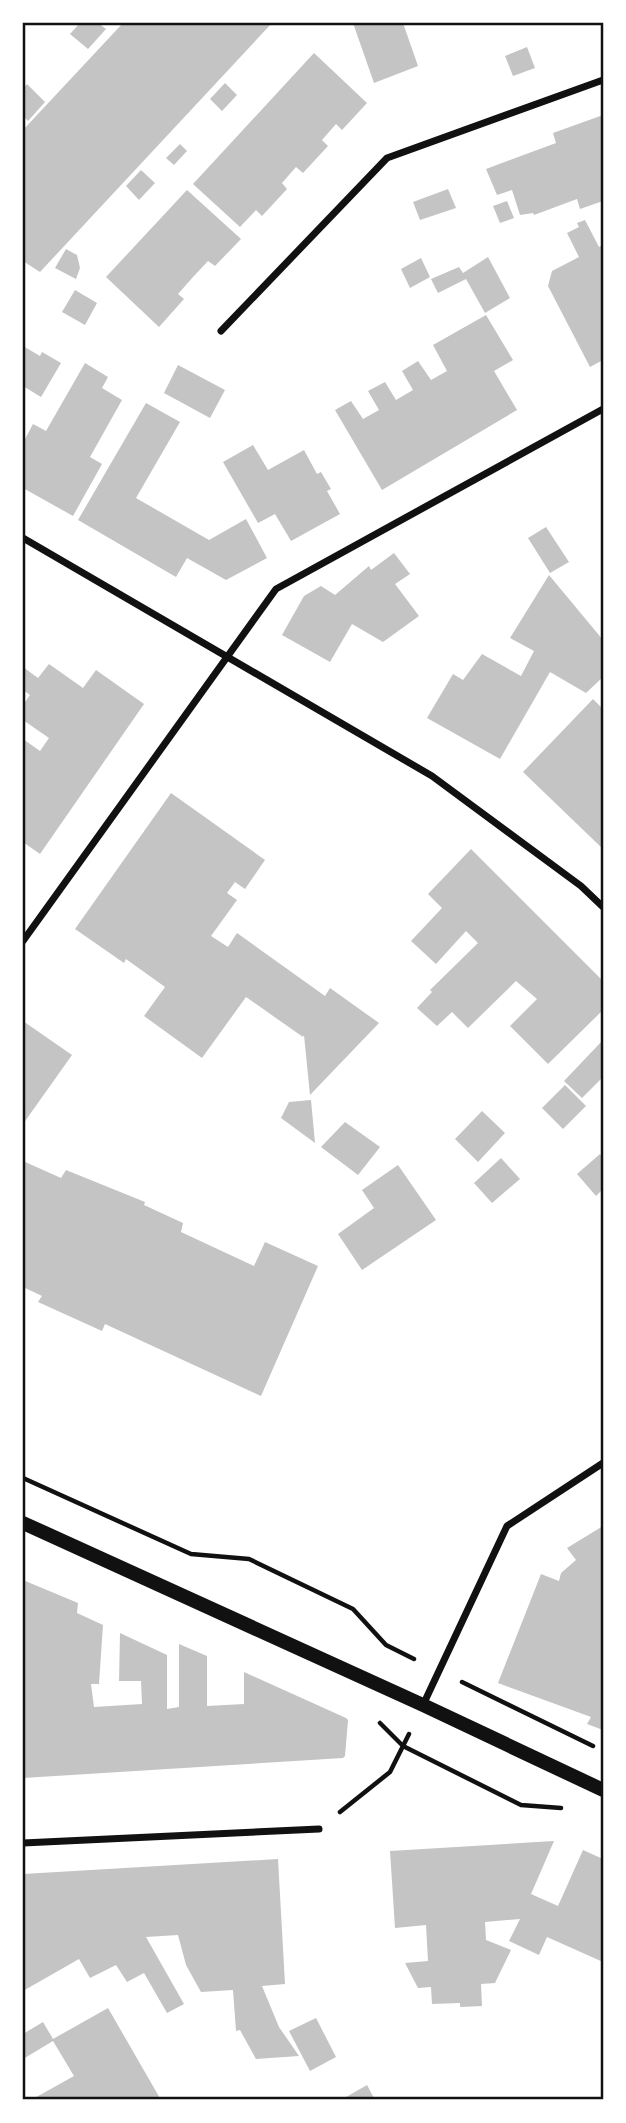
<svg xmlns="http://www.w3.org/2000/svg" width="626" height="2123" font-family="Quicksand,sans-serif">
	<rect width="100%" height="100%" fill="#fff"/>
	<!-- building -->
	<g fill="#c4c4c4">
		<polygon points="80,23 98,23 106,29 88,49 70,34"/>
		<polygon points="123,23 272,23 40,272 23,261 23,130"/>
		<polygon points="353,23 403,23 418,66 374,83"/>
		<polygon points="527,47 535,68 513,76 505,56"/>
		<polygon points="314,53 367,103 342,130 336,124 322,140 328,146 303,173 296,167 282,183 287,189 262,216 256,210 240,227 193,184"/>
		<polygon points="225,83 237,95 222,111 210,99"/>
		<polygon points="27,84 45,102 28,121 23,116 23,89"/>
		<polygon points="603,115 603,201 580,209 577,199 534,215 533,213 520,215 512,190 497,195 486,169 556,143 553,133"/>
		<polygon points="180,144 187,151 174,165 166,158"/>
		<polygon points="141,170 155,183 139,200 126,186"/>
		<polygon points="448,189 456,208 420,220 413,202"/>
		<polygon points="187,190 241,239 215,266 208,261 193,277 178,294 184,299 159,327 106,277"/>
		<polygon points="507,201 514,218 500,223 493,206"/>
		<polygon points="585,220 599,247 603,245 603,360 590,367 548,286 552,271 579,257 567,233 579,227 577,223"/>
		<polygon points="66,249 77,255 80,268 76,279 55,268"/>
		<polygon points="488,257 510,298 485,313 466,279 438,293 431,279 459,267 463,273"/>
		<polygon points="421,258 430,277 410,288 401,269"/>
		<polygon points="75,290 97,303 85,325 62,312"/>
		<polygon points="486,315 513,360 494,371 517,410 382,490 335,410 351,401 363,419 379,410 368,391 385,382 396,400 413,390 402,371 418,361 431,380 447,371 433,345"/>
		<polygon points="23,346 40,356 42,352 61,363 41,397 23,386"/>
		<polygon points="85,363 108,377 102,388 122,400 90,457 102,464 73,516 23,488 23,443 33,424 46,431"/>
		<polygon points="178,365 225,390 210,418 164,393"/>
		<polygon points="146,403 180,422 136,498 209,540 246,519 267,558 226,580 187,558 176,577 78,520"/>
		<polygon points="253,445 268,470 304,450 317,474 321,472 331,489 327,491 340,514 291,541 275,514 258,523 223,462"/>
		<polygon points="546,527 569,562 550,573 528,538"/>
		<polygon points="394,553 410,574 395,584 419,616 383,642 352,624 330,662 282,635 304,596 321,586 335,595 369,566 371,570"/>
		<polygon points="549,575 603,640 603,677 586,693 550,672 500,759 427,718 453,674 463,680 482,654 521,676 534,651 510,638"/>
		<polygon points="49,664 83,688 96,670 144,704 40,854 23,842 23,739 40,751 49,738 23,720 23,705 30,695 23,690 23,667 38,678"/>
		<polygon points="593,699 603,709 603,745 601,747 603,750 603,849 523,772"/>
		<polygon points="171,793 265,860 245,889 235,882 227,893 237,900 211,936 228,947 237,933 325,996 330,988 379,1023 310,1095 304,1035 303,1037 246,997 202,1058 144,1016 165,987 126,959 124,963 75,929"/>
		<polygon points="471,849 603,981 603,1010 548,1064 510,1026 537,999 516,981 468,1028 452,1012 437,1026 417,1008 432,992 430,990 478,943 466,931 436,964 411,941 442,908 428,894"/>
		<polygon points="23,1021 72,1055 23,1124"/>
		<polygon points="603,1040 603,1077 582,1098 564,1081"/>
		<polygon points="565,1085 586,1106 563,1129 542,1108"/>
		<polygon points="311,1100 315,1143 281,1118 289,1102"/>
		<polygon points="482,1111 505,1133 478,1162 455,1139"/>
		<polygon points="345,1122 380,1147 358,1175 321,1147"/>
		<polygon points="600,1154 603,1158 603,1189 596,1196 577,1174"/>
		<polygon points="501,1158 520,1179 492,1203 474,1183"/>
		<polygon points="23,1161 61,1178 66,1170 145,1202 144,1205 183,1223 181,1232 254,1266 265,1242 318,1266 261,1396 105,1324 102,1331 38,1302 42,1296 23,1287"/>
		<polygon points="398,1165 436,1220 362,1270 338,1234 374,1208 362,1190"/>
		<polygon points="603,1526 603,1730 587,1724 591,1717 498,1683 541,1574 559,1581 561,1573 576,1560 567,1548"/>
		<polygon points="23,1580 78,1603 77,1613 103,1625 99,1684 91,1684 94,1707 142,1704 141,1681 119,1681 120,1633 167,1655 167,1709 179,1707 179,1644 207,1656 207,1706 244,1704 244,1672 346,1718 348,1720 345,1756 343,1758 23,1778"/>
		<polygon points="554,1841 531,1894 558,1906 583,1850 603,1859 603,1962 547,1937 539,1955 509,1941 520,1919 485,1922 486,1940 511,1950 495,1983 481,1984 482,2006 460,2007 460,2003 432,2004 431,1987 418,1988 405,1963 428,1961 426,1925 395,1928 390,1851"/>
		<polygon points="278,1859 285,1984 262,1986 279,2027 299,2056 256,2059 240,2030 236,2031 233,1990 201,1992 186,1965 178,1935 146,1937 184,2004 167,2013 144,1973 127,1982 116,1965 90,1978 79,1959 23,1991 23,1874"/>
		<polygon points="108,2008 161,2100 31,2100 74,2076 53,2041 23,2059 23,2034 43,2022 53,2039"/>
		<polygon points="316,2018 336,2057 310,2071 289,2031"/>
		<polygon points="367,2085 375,2100 341,2100"/>
	</g>
	<g fill="none" stroke-linecap="round" stroke-linejoin="round">
		<!-- path -->
		<g stroke="#111" stroke-width="4.5">
			<polyline points="23,1478 191,1554 249,1559 353,1609 386,1645 414,1659"/>
			<polyline points="462,1682 593,1746"/>
			<polyline points="380,1723 403,1746 521,1805 561,1808"/>
			<polyline points="340,1812 390,1772 409,1734"/>
		</g>
		<!-- minor -->
		<g stroke="#111" stroke-width="7">
			<polyline points="221,331 387,158 603,80"/>
			<polyline points="23,538 432,776 581,886 603,907"/>
			<polyline points="23,941 276,589 603,409"/>
			<polyline points="423,1705 507,1526 603,1463"/>
			<polyline points="23,1843 319,1829"/>
		</g>
		<!-- secondary -->
		<polyline stroke="#111" stroke-width="14" points="23,1523 423,1705 603,1790"/>
	</g>
	<!-- border -->
	<rect width="626" height="2123" fill="none" stroke="#ffffff" stroke-width="49"/>
	<rect x="24" y="24" width="578" height="2074" fill="none" stroke="#111" stroke-width="2.5"/>
</svg>
